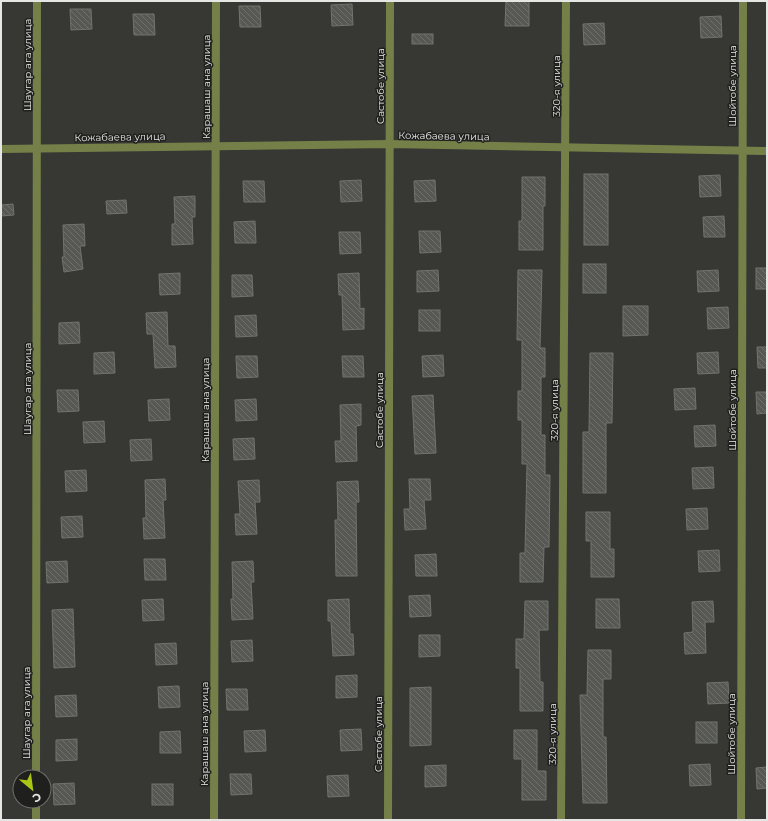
<svg xmlns="http://www.w3.org/2000/svg" width="768" height="821" font-family="Montserrat,sans-serif">
	<defs>
		<pattern id="building-back-hatch" width="6" height="6" patternUnits="userSpaceOnUse"><rect width="6" height="6" fill="#575853"/><path d="M-1 5l2 2M0 0l6 6M5-1l2 2" fill="none" stroke="#6f706c"/></pattern>
	</defs>
	<rect width="100%" height="100%" fill="#373833"/>
	<!-- building -->
	<g fill="url(#building-back-hatch)" stroke="#71736d">
		<polygon points="506,1 529,1 529,26 505,26"/>
		<polygon points="352,4 353,25 332,26 331,5"/>
		<polygon points="239,6 260,6 261,27 240,27"/>
		<polygon points="70,9 91,9 92,29 71,30"/>
		<polygon points="133,14 154,14 155,35 134,35"/>
		<polygon points="721,16 722,37 701,38 700,17"/>
		<polygon points="604,23 605,44 584,45 583,24"/>
		<rect x="412" y="34" width="21" height="10"/>
		<rect x="584" y="174" width="24" height="71"/>
		<polygon points="720,175 721,196 700,197 699,176"/>
		<polygon points="522,177 545,177 545,206 543,206 543,250 519,250 519,221 522,221"/>
		<polygon points="361,180 362,201 341,202 340,181"/>
		<polygon points="435,180 436,201 415,202 414,181"/>
		<polygon points="243,181 264,181 265,202 244,202"/>
		<polygon points="195,196 195,217 192,217 193,244 172,245 172,224 175,224 174,197"/>
		<polygon points="126,200 127,213 107,214 106,201"/>
		<polygon points="13,204 14,215 1,216 1,205"/>
		<polygon points="724,216 725,237 704,237 703,217"/>
		<polygon points="255,221 256,243 235,243 234,222"/>
		<polygon points="84,224 85,246 80,246 83,269 64,272 62,257 64,257 63,225"/>
		<polygon points="419,231 440,231 441,252 420,253"/>
		<polygon points="339,232 360,232 361,253 340,254"/>
		<rect x="583" y="264" width="23" height="29"/>
		<rect x="756" y="268" width="11" height="21"/>
		<polygon points="438,270 439,291 417,292 417,271"/>
		<polygon points="518,270 542,270 540,348 545,348 545,377 541,377 541,435 545,435 545,475 550,475 549,547 544,547 543,582 520,582 520,553 525,553 527,464 522,464 522,420 518,420 518,391 522,391 522,340 517,340"/>
		<polygon points="718,270 719,291 698,292 697,271"/>
		<polygon points="180,273 180,294 160,295 159,274"/>
		<polygon points="359,273 360,309 364,308 364,329 343,330 342,295 339,295 338,274"/>
		<polygon points="232,275 252,275 253,296 232,297"/>
		<polygon points="623,306 648,306 648,335 623,336"/>
		<polygon points="728,307 729,328 708,329 707,308"/>
		<rect x="419" y="310" width="21" height="21"/>
		<polygon points="167,312 168,346 175,346 176,367 155,368 153,334 147,334 146,313"/>
		<polygon points="256,315 257,336 236,337 235,316"/>
		<polygon points="79,322 80,343 59,344 59,323"/>
		<polygon points="757,347 767,347 767,368 758,368"/>
		<polygon points="114,352 115,373 94,374 94,353"/>
		<polygon points="718,352 719,373 698,374 697,353"/>
		<polygon points="590,353 613,353 612,423 606,423 606,493 583,493 583,432 589,432"/>
		<polygon points="443,355 444,376 423,377 422,356"/>
		<polygon points="236,356 257,356 258,377 237,378"/>
		<polygon points="342,356 363,356 364,377 343,377"/>
		<polygon points="695,388 696,409 675,410 674,389"/>
		<polygon points="57,390 78,390 79,411 58,412"/>
		<polygon points="756,392 767,392 767,413 757,414"/>
		<polygon points="433,395 436,453 415,454 412,396"/>
		<polygon points="169,399 170,420 149,421 148,400"/>
		<polygon points="256,399 257,420 236,421 235,400"/>
		<polygon points="361,404 361,425 356,426 357,461 336,462 335,441 341,441 340,405"/>
		<polygon points="104,421 105,442 84,443 83,422"/>
		<polygon points="715,425 716,446 695,447 694,426"/>
		<polygon points="254,438 255,459 234,460 233,439"/>
		<polygon points="151,439 152,460 131,461 130,440"/>
		<polygon points="713,467 714,488 693,489 692,468"/>
		<polygon points="86,470 87,491 66,492 65,471"/>
		<polygon points="165,479 166,500 163,500 165,538 144,539 143,518 146,518 145,480"/>
		<polygon points="409,479 430,479 431,500 424,500 426,529 405,530 404,509 410,509"/>
		<polygon points="259,480 260,502 255,502 257,534 236,535 235,514 240,514 238,481"/>
		<polygon points="358,481 359,502 356,502 357,576 336,576 335,520 338,520 337,482"/>
		<polygon points="707,508 708,529 687,530 686,509"/>
		<polygon points="586,512 610,512 610,549 614,549 614,577 591,577 591,541 586,541"/>
		<polygon points="82,516 83,537 62,538 61,517"/>
		<polygon points="719,550 720,571 699,572 698,551"/>
		<polygon points="436,554 437,576 416,576 415,555"/>
		<polygon points="144,559 165,559 166,580 145,580"/>
		<polygon points="67,561 68,582 47,583 46,562"/>
		<polygon points="253,561 254,582 251,582 253,619 232,620 231,599 233,599 232,562"/>
		<polygon points="430,595 431,616 410,617 409,596"/>
		<polygon points="163,599 164,620 143,621 142,600"/>
		<polygon points="349,599 350,634 353,634 354,655 333,656 331,621 328,621 328,600"/>
		<polygon points="596,599 619,599 620,628 596,628"/>
		<polygon points="525,601 548,601 548,630 539,630 540,682 543,682 543,711 520,711 520,668 516,668 516,639 524,639"/>
		<polygon points="713,601 714,622 705,622 706,653 685,654 684,633 693,632 692,602"/>
		<polygon points="73,609 75,667 54,668 52,610"/>
		<polygon points="419,635 440,635 440,656 419,657"/>
		<polygon points="252,640 253,661 232,662 231,641"/>
		<polygon points="176,643 177,664 156,665 155,644"/>
		<polygon points="588,650 611,650 611,679 603,679 603,737 606,737 607,803 583,803 580,695 587,695"/>
		<polygon points="357,675 357,697 336,698 336,676"/>
		<polygon points="728,682 729,703 708,704 707,683"/>
		<polygon points="179,686 180,707 159,708 158,687"/>
		<polygon points="431,687 431,745 410,746 410,688"/>
		<polygon points="226,689 247,689 248,710 227,710"/>
		<polygon points="76,695 77,716 56,717 55,696"/>
		<rect x="696" y="722" width="21" height="21"/>
		<polygon points="361,729 362,750 341,751 340,730"/>
		<polygon points="265,730 266,751 245,752 244,731"/>
		<polygon points="514,730 537,730 537,771 546,771 546,800 522,800 522,759 514,759"/>
		<polygon points="180,731 181,753 160,753 160,732"/>
		<polygon points="77,739 77,760 56,761 56,740"/>
		<polygon points="710,764 711,785 690,786 689,765"/>
		<polygon points="446,765 446,786 425,787 425,766"/>
		<polygon points="767,767 767,788 757,789 756,768"/>
		<polygon points="230,774 251,774 252,794 231,795"/>
		<polygon points="348,775 349,796 328,797 327,776"/>
		<polygon points="74,783 75,804 54,805 53,784"/>
		<rect x="152" y="784" width="21" height="21"/>
	</g>
	<g fill="none" stroke-linecap="round" stroke-linejoin="round">
		<!-- street -->
		<g stroke="#748048" stroke-width="8">
			<polyline points="1,149 390,144 767,151"/>
			<polyline points="36,777 37,1"/>
			<polyline points="36,820 36,801"/>
			<polyline points="214,820 216,1"/>
			<polyline points="388,820 390,1"/>
			<polyline points="561,820 566,1"/>
			<polyline points="741,820 743,1"/>
		</g>
	</g>
	<g text-anchor="middle" dominant-baseline="central" stroke-width="3" stroke-linejoin="round" paint-order="stroke">
		<!-- street labels -->
		<g font-size="10" fill="#e6e7e4" stroke="#1f1f1d">
			<text transform="translate(27 65) rotate(-90)">Шаугар ага улица</text>
			<text transform="translate(380 86) rotate(-90)">Састобе улица</text>
			<text transform="translate(556 86) rotate(-90)">320-я улица</text>
			<text transform="translate(732 86) rotate(-90)">Шойтобе улица</text>
			<text transform="translate(206 87) rotate(-90)">Карашаш ана улица</text>
			<text transform="translate(444 136) rotate(1)">Кожабаева улица</text>
			<text transform="translate(120 137) rotate(-1)">Кожабаева улица</text>
			<text transform="translate(27 389) rotate(-90)">Шаугар ага улица</text>
			<text transform="translate(205 410) rotate(-90)">Карашаш ана улица</text>
			<text transform="translate(379 410) rotate(-90)">Састобе улица</text>
			<text transform="translate(554 410) rotate(-90)">320-я улица</text>
			<text transform="translate(732 410) rotate(-90)">Шойтобе улица</text>
			<text transform="translate(26 713) rotate(-90)">Шаугар ага улица</text>
			<text transform="translate(204 734) rotate(-90)">Карашаш ана улица</text>
			<text transform="translate(378 734) rotate(-90)">Састобе улица</text>
			<text transform="translate(552 734) rotate(-90)">320-я улица</text>
			<text transform="translate(731 734) rotate(-90)">Шойтобе улица</text>
		</g>
	</g>
	<!-- border -->
	<rect width="768" height="821" fill="none" stroke="#e6e7e4" stroke-width="4"/>
	<!-- north arrow -->
	<g transform="translate(32 789) rotate(151)"><circle r="19" fill="#1f1f1d" stroke="#6f6f6d"/>
	<path d="M0-3L7 15L0 10L-7 15Z" fill="#abc614"/>
	<text y="-6" font-size="11" font-weight="bold" text-anchor="middle" fill="#e6e7e4">С</text>
	</g>
</svg>
